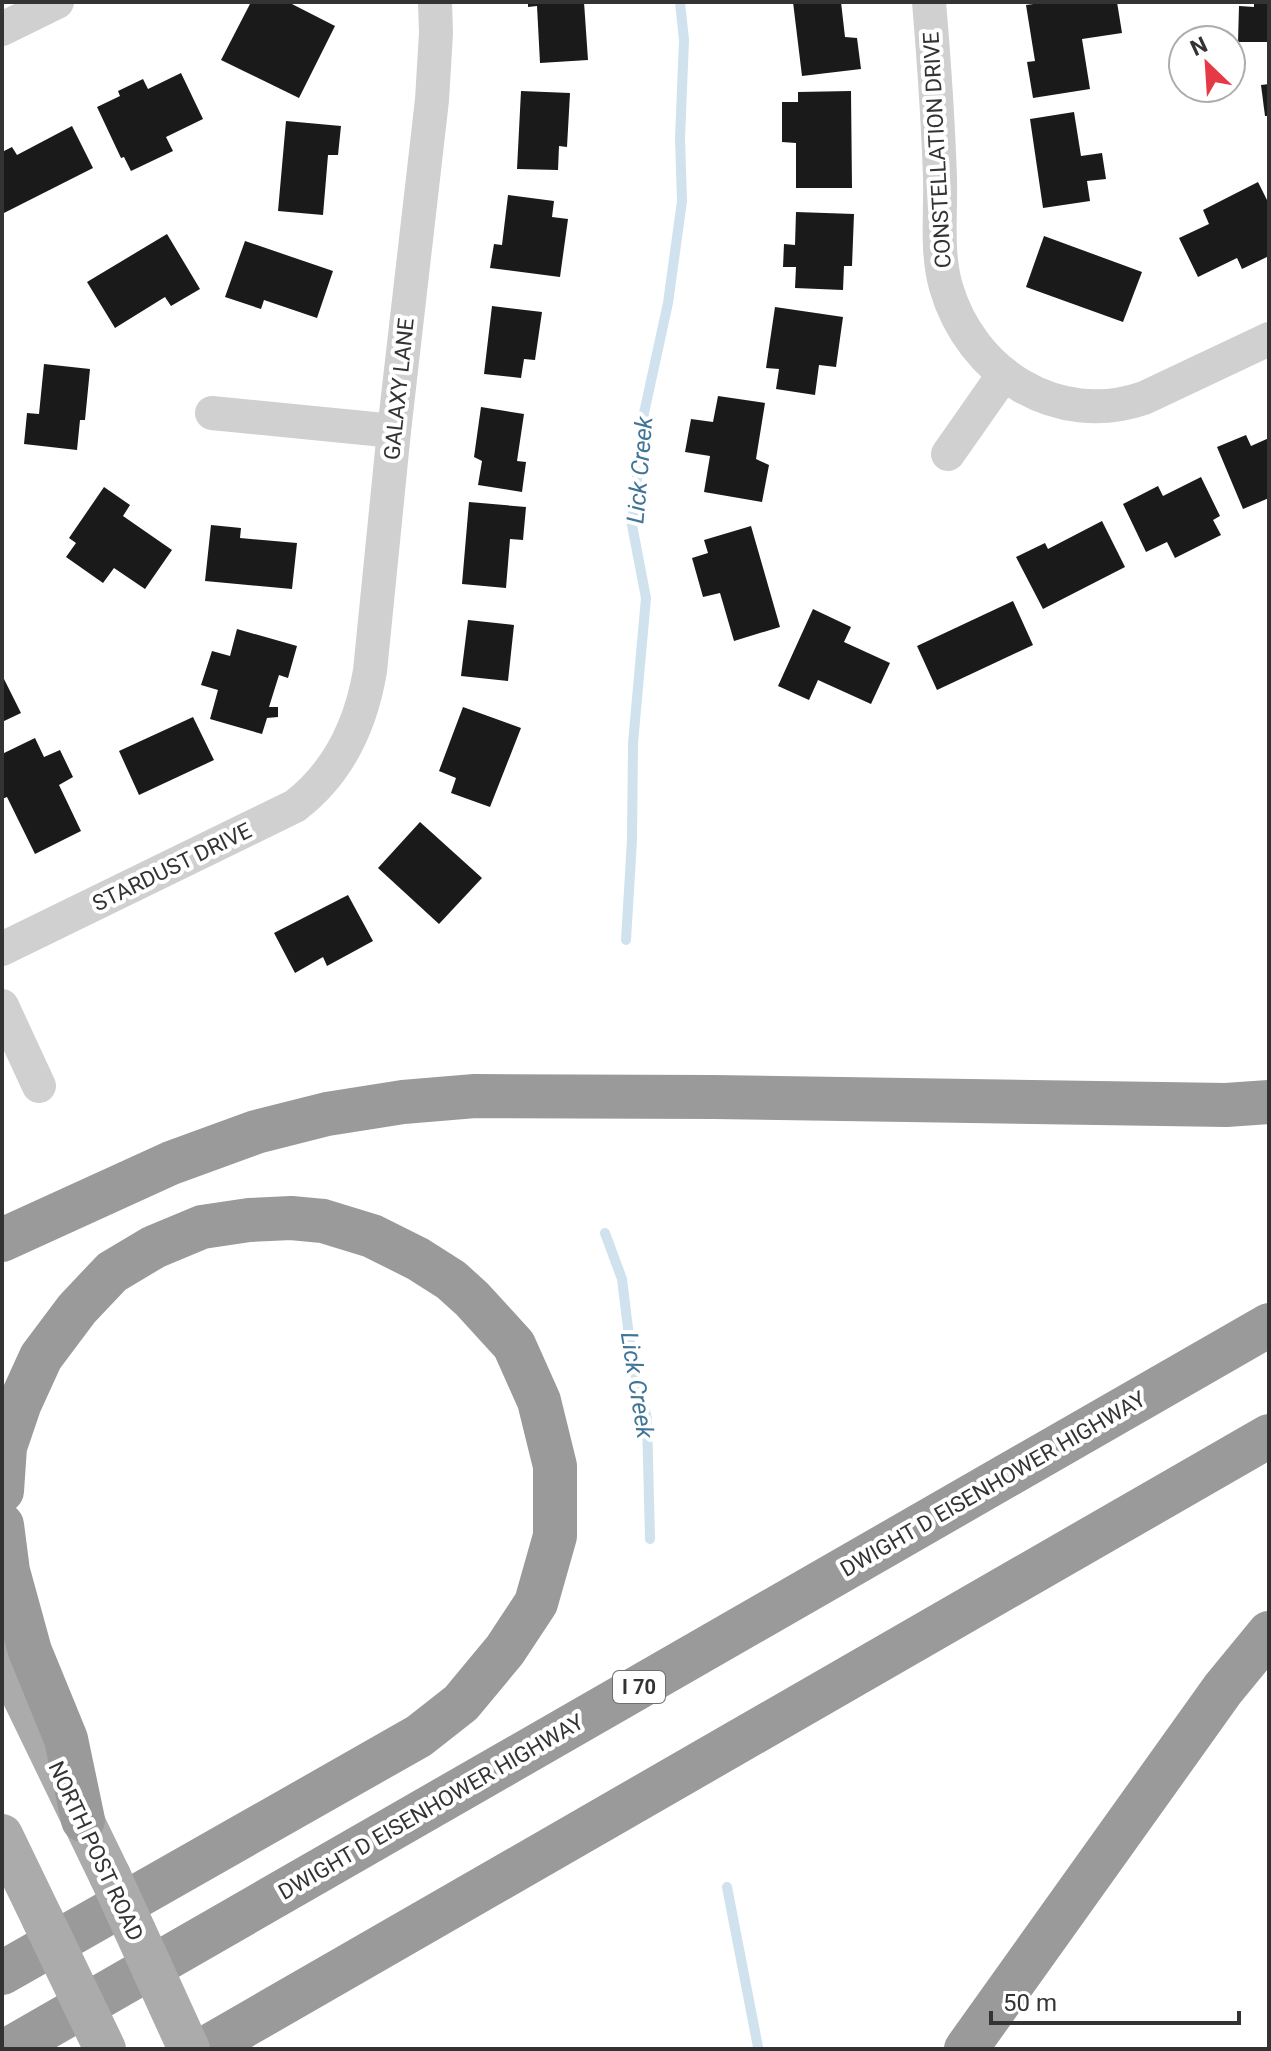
<svg xmlns="http://www.w3.org/2000/svg" width="1271" height="2051" font-family="Roboto,sans-serif">
	<rect width="100%" height="100%" fill="#fff"/>
	<g fill="none" stroke-linecap="round" stroke-linejoin="round">
		<!-- stream -->
		<g stroke="#cfe2ee" stroke-width="10">
			<polyline points="626,940 632,840 633,743 646,598 632,525 644,413 668,303 682,201 680,138 684,40 680,2"/>
			<polyline points="605,1233 622,1279 632,1361 647,1419 650,1539"/>
			<polyline points="727,1887 758,2047"/>
		</g>
	</g>
	<!-- building -->
	<g fill="#1a1a1a">
		<polygon points="251,2 288,2 335,26 299,98 221,60"/>
		<polygon points="528,2 584,2 588,60 540,63 537,6 528,7"/>
		<polygon points="793,2 841,2 845,37 857,38 861,69 802,76"/>
		<polygon points="1048,2 1117,2 1122,33 1082,39 1090,89 1033,98 1027,62 1035,61 1026,5"/>
		<polygon points="1254,2 1269,2 1269,42 1238,42 1239,6 1254,7"/>
		<polygon points="181,73 203,119 166,137 173,151 131,171 124,157 121,158 97,107 120,96 118,91 143,79 148,89"/>
		<polygon points="1269,84 1269,116 1265,116 1261,85"/>
		<polygon points="521,91 570,93 567,147 559,146 558,170 517,169"/>
		<polygon points="851,91 852,188 796,188 796,143 782,142 782,102 798,102 798,92"/>
		<polygon points="1074,112 1081,156 1102,153 1106,179 1087,181 1090,201 1043,208 1030,119"/>
		<polygon points="286,121 341,126 338,155 328,155 323,215 278,211"/>
		<polygon points="72,126 93,168 2,214 2,152 12,147 17,155"/>
		<polygon points="1258,182 1269,204 1269,256 1242,269 1237,258 1198,277 1179,238 1209,224 1203,210"/>
		<polygon points="508,195 554,201 552,217 568,219 560,277 490,268 494,244 502,245"/>
		<polygon points="796,212 854,214 852,266 844,266 843,290 795,288 796,267 783,267 784,244 795,245"/>
		<polygon points="167,234 200,289 171,306 165,297 115,328 87,282"/>
		<polygon points="1044,236 1142,272 1123,322 1026,287"/>
		<polygon points="245,241 333,271 317,318 264,300 261,309 225,297"/>
		<polygon points="492,306 542,312 535,360 524,359 521,378 484,374"/>
		<polygon points="775,307 843,317 836,367 819,365 815,395 776,389 779,369 766,368"/>
		<polygon points="44,364 90,369 85,420 80,420 77,450 24,444 27,413 39,414"/>
		<polygon points="718,396 765,403 756,459 769,465 762,502 704,492 710,456 685,452 691,419 713,422"/>
		<polygon points="481,407 524,414 517,461 526,462 522,492 478,485 482,461 474,457"/>
		<polygon points="1246,435 1251,446 1269,438 1269,498 1243,509 1217,447"/>
		<polygon points="1201,477 1220,516 1213,520 1221,535 1175,558 1167,542 1146,552 1123,504 1158,486 1163,496"/>
		<polygon points="104,487 130,505 123,516 172,550 145,589 114,568 103,583 66,557 76,543 69,538"/>
		<polygon points="469,502 526,507 523,540 510,539 506,588 462,584"/>
		<polygon points="1102,521 1125,567 1043,609 1016,557 1045,543 1048,549"/>
		<polygon points="211,525 241,528 240,538 297,543 292,589 205,581"/>
		<polygon points="751,526 780,627 734,641 720,593 703,597 692,558 708,553 704,540"/>
		<polygon points="1013,601 1033,645 937,690 917,646"/>
		<polygon points="813,609 851,627 844,642 890,663 871,704 818,680 809,700 778,686"/>
		<polygon points="468,620 514,625 508,681 461,676"/>
		<polygon points="237,629 297,646 288,678 279,675 269,707 278,707 278,717 267,718 262,734 210,719 218,690 201,685 212,651 230,656"/>
		<polygon points="2,675 21,713 2,722"/>
		<polygon points="463,707 521,728 490,807 451,793 456,778 439,771"/>
		<polygon points="193,717 214,760 139,795 119,751"/>
		<polygon points="35,738 44,757 60,750 73,777 59,785 81,831 35,854 7,797 2,799 2,754"/>
		<polygon points="420,822 482,878 439,924 378,868"/>
		<polygon points="348,895 373,941 327,966 323,957 295,973 274,933"/>
	</g>
	<g fill="none" stroke-linecap="round" stroke-linejoin="round">
		<!-- minor -->
		<g stroke="#d0d0d0" stroke-width="34">
			<path d="M929,2C934,61 938,119 940,178C941,214 936,252 946,287C971,373 1057,428 1144,398L1269,339"/>
			<polyline points="2,29 57,2"/>
			<polyline points="212,413 394,431"/>
			<polyline points="948,454 1004,374"/>
			<path d="M2,949L295,806C338,773 361,724 370,671L394,431L432,100L436,33L435,2"/>
			<polyline points="2,1006 39,1086"/>
		</g>
		<!-- major -->
		<g stroke="#ababab" stroke-width="42">
			<polyline points="2,1653 110,1876"/>
			<polyline points="2,1835 43,1920"/>
		</g>
		<!-- highway -->
		<g stroke="#9a9a9a" stroke-width="44">
			<polyline points="2,1240 171,1163 256,1132 327,1114 403,1102 475,1096 713,1097 1226,1105 1269,1102"/>
			<polyline points="2,1491 5,1447 20,1403 41,1357 77,1309 112,1272 154,1247 202,1227 249,1220 291,1218 323,1221 372,1236 418,1259 451,1280 472,1299 514,1345 539,1401 555,1466 555,1536 536,1603 505,1650 461,1703 419,1736 2,1973"/>
			<polyline points="2,1525 8,1571 30,1651 66,1739 83,1820"/>
			<polyline points="9,2049 1269,1325"/>
			<polyline points="204,2049 1269,1436"/>
			<polyline points="966,2049 1223,1689 1269,1633"/>
		</g>
		<!-- major-bridge -->
		<g stroke="#ababab" stroke-width="42">
			<polyline points="110,1876 189,2049"/>
			<polyline points="43,1920 105,2049"/>
		</g>
	</g>
	<g text-anchor="middle" dominant-baseline="central" stroke-width="8" stroke-linejoin="round" paint-order="stroke">
		<!-- shield labels -->
		<rect fill="#fff" stroke="#707070" stroke-width="2" x="613" y="1671" width="52" height="32" rx="6"/>
		<g font-size="20" font-weight="bold" fill="#333">
			<text x="639" y="1687">I 70</text>
		</g>
		<!-- street labels -->
		<g font-size="22" fill="#333" stroke="#fff">
			<text transform="translate(937 150) rotate(-93)">CONSTELLATION DRIVE</text>
			<text transform="translate(399 389) rotate(-84)">GALAXY LANE</text>
			<text transform="translate(172 867) rotate(-26)">STARDUST DRIVE</text>
			<text transform="translate(993 1484) rotate(-30)">DWIGHT D EISENHOWER HIGHWAY</text>
			<text transform="translate(431 1807) rotate(-30)">DWIGHT D EISENHOWER HIGHWAY</text>
			<text transform="translate(96 1851) rotate(65)">NORTH POST ROAD</text>
		</g>
		<!-- water labels -->
		<g font-size="24" font-style="italic" fill="#3f7597" stroke="#fff">
			<text transform="translate(640 470) rotate(-85)">Lick Creek</text>
			<text transform="translate(637 1385) rotate(81)">Lick Creek</text>
		</g>
	</g>
	<!-- border -->
	<rect width="1271" height="2051" fill="none" stroke="#333333" stroke-width="8"/>
	<!-- north arrow -->
	<g transform="translate(1207 64) rotate(335)"><circle r="38" fill="#ffffff" stroke="#adadad" stroke-width="2"/>
	<path d="M0-6L14 30L0 20L-14 30Z" fill="#e63946"/>
	<text y="-12" font-size="22" font-weight="bold" text-anchor="middle" fill="#333333">N</text>
	</g>
	<!-- scale -->
	<path d="M991 2011v12h248v-12" fill="none" stroke="#333333" stroke-width="4"/>
	<text x="1003" y="2011" font-size="24" fill="#333333" stroke="#ffffff" stroke-width="6" paint-order="stroke">50 m</text>
</svg>
